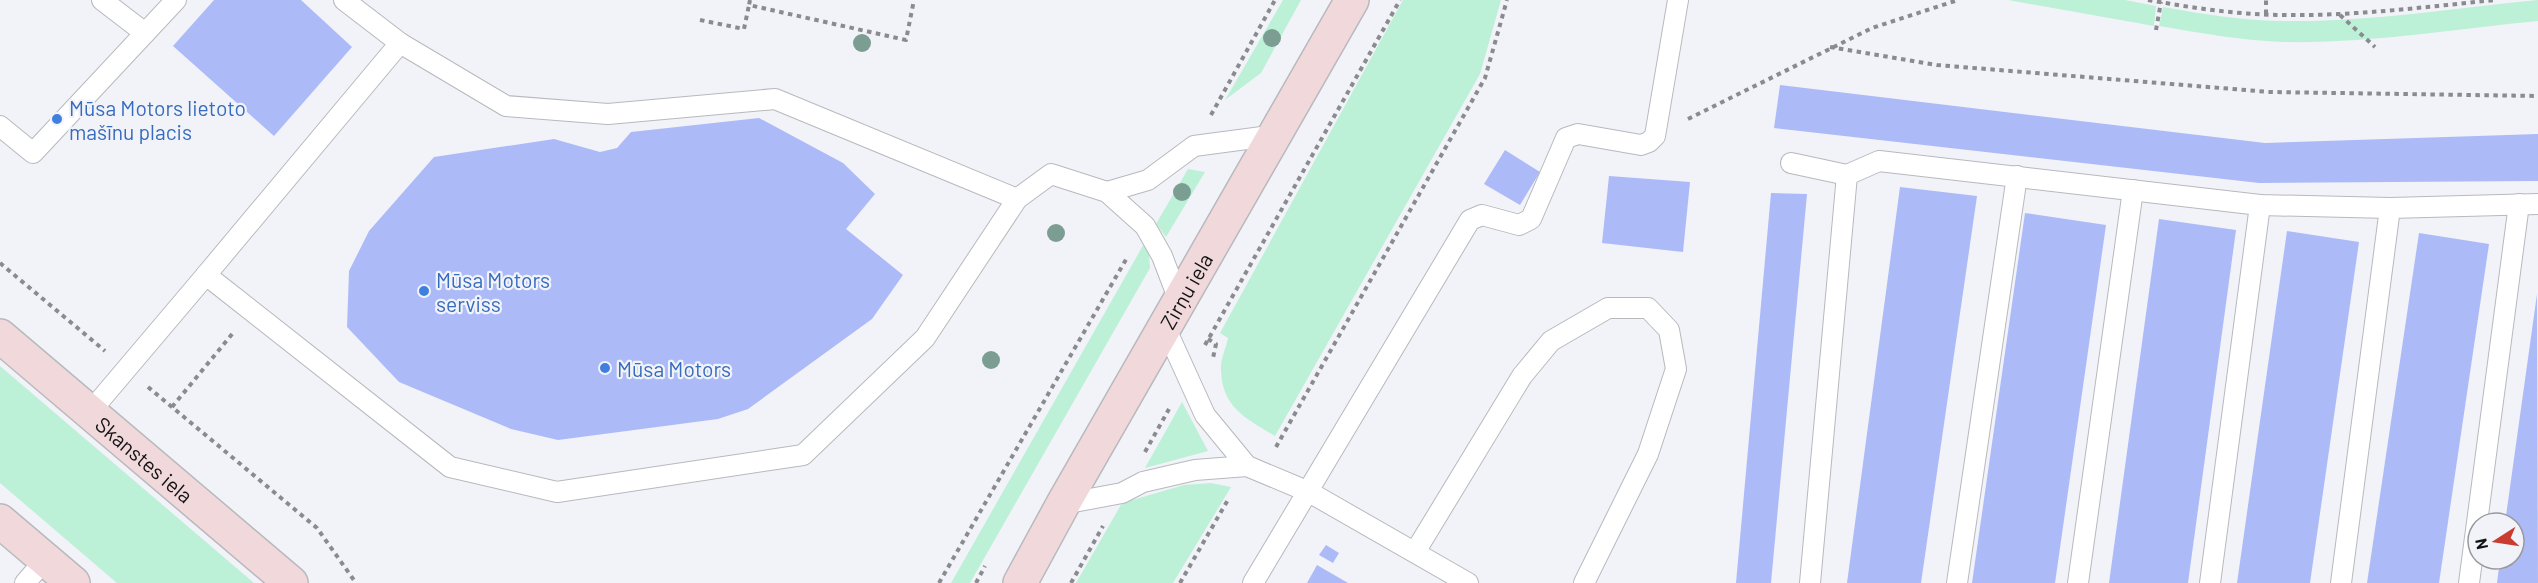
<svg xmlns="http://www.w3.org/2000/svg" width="2538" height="583" font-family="Barlow,sans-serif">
	<rect width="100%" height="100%" fill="#f2f3f8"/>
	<!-- green -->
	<g fill="#bcf1d7">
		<polygon points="1283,0 1301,0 1261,73 1225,100"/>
		<path d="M1403,0H1501L1480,74L1275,436C1247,419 1222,408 1221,370C1220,360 1226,348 1228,338L1220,333Z"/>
		<polygon points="2008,0 2125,0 2156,6 2154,26"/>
		<path d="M2538,0V21C2454,29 2366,44 2282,42C2240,40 2200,33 2159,26L2163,7C2203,14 2245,21 2286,21C2370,22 2455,8 2538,0Z"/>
		<polygon points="1188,169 1205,172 1166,237 1156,224"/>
		<polygon points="1145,242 1149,254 1150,268 970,583 951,583"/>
		<polygon points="0,366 254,583 117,583 0,483"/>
		<polygon points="1182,402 1208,451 1145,468"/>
		<polygon points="1211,483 1231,487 1173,583 1076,583 1122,503 1184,485"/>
	</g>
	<!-- building -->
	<g fill="#adbaf8">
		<polygon points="214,0 301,0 352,47 274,136 173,46"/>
		<polygon points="1780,85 2265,143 2538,134 2538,181 2259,183 1774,128"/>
		<polygon points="759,118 843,163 875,194 846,229 903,275 872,319 748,409 718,419 558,440 511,429 399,382 347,327 349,271 369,231 434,157 554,139 600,152 617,148 631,132"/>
		<polygon points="1505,150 1540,172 1520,205 1484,184"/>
		<polygon points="1609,176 1690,182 1683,252 1602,243"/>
		<polygon points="1900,187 1977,196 1921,583 1847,583"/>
		<polygon points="1771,193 1807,194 1771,583 1736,583"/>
		<polygon points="2025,213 2106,225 2055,583 1972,583"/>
		<polygon points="2159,219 2236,230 2188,583 2109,583"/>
		<polygon points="2287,231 2359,242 2310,583 2237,583"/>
		<polygon points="2419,233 2489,244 2439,583 2367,583"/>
		<polygon points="2537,294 2538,583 2497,583 2500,559 2514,559 2514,523 2505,523"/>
		<polygon points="1326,545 1339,553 1333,563 1319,555"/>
		<polygon points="1317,565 1348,583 1307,583"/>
	</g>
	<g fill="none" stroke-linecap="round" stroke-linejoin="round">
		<!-- service casing -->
		<g stroke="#b7b9bd" stroke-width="22">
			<g id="service">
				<polyline points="102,0 145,33"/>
				<polyline points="344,0 400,43"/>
				<polyline points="0,126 33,153 176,0"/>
				<polyline points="1791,163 1847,175"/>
				<polyline points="1107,192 1148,180 1194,146 1276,135"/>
				<polyline points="206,275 400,43 506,106 608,114 775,99 1017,199"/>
				<polyline points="1165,327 1205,415 1247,466"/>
				<polyline points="90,412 206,275 450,467 557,492 803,455 925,338 1017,199 1051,174 1107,192 1145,226 1162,256 1180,303"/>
				<polyline points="1063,504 1122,493 1143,482 1195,470 1247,466 1309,492 1468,583"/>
				<polyline points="1415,552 1522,376 1551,341 1608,308 1648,308 1669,330 1676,369 1648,454 1584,583"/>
				<polyline points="25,583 45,560"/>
				<polyline points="1253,583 1470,220 1482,215 1519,225 1531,219 1566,138 1578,134 1641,145 1649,142 1655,136 1678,0"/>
				<polyline points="1810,583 1847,175 1879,161 2260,205 2390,208 2538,204"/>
				<polyline points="1957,583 2017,176"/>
				<polyline points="2078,583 2133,190"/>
				<polyline points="2210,583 2260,205"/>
				<polyline points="2341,583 2390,208"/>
				<polyline points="2469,583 2519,204"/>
			</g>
		</g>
		<!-- secondary casing -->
		<g stroke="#b7b9bd" stroke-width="36">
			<g id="secondary">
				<path id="s1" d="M0,336L291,583"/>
				<polyline points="0,521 73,583"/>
				<path id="s2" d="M1020,583L1063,504L1352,0"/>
			</g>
		</g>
		<!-- path -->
		<g stroke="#8a8b8e" stroke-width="4" stroke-dasharray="4.5 4.5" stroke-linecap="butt">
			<polyline points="750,0 749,5 906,40 914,0"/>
			<path d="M2148,0C2193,8 2239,15 2285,15C2355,16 2425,7 2495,0"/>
			<polyline points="2266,14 2266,0"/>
			<polyline points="2340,15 2375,47"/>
			<polyline points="700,20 744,29 749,5"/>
			<polyline points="2156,30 2161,2"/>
			<polyline points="1830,47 1937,65 2270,92 2538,96"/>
			<polyline points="1211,115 1275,0"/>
			<polyline points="1688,119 1872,28 1958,0"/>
			<polyline points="0,263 105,351"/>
			<polyline points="1208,339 1216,344 1213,358"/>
			<polyline points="1205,345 1400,0"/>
			<polyline points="148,387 317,528 356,583"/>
			<polyline points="172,407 233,333"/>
			<polyline points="1276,447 1485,78 1507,0"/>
			<polyline points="1145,452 1169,409"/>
			<polyline points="939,583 1128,256"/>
			<polyline points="976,583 985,566"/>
			<polyline points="1071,583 1103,526"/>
			<polyline points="1180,583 1229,498"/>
		</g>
		<!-- service -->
		<use href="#service" stroke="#fff" stroke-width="20"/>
		<!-- secondary -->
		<use href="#secondary" stroke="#f1d8db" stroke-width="33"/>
	</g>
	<!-- trees -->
	<g fill="#7c9d92">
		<circle cx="1272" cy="38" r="9"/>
		<circle cx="862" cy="43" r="9"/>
		<circle cx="1182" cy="192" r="9"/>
		<circle cx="1056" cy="233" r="9"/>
		<circle cx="991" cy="360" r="9"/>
	</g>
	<!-- markers -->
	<g fill="#3f7fe0" stroke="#f2f3f8" stroke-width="2">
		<circle cx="57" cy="119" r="6"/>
		<circle cx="424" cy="291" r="6"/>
		<circle cx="605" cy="368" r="6"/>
	</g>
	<g text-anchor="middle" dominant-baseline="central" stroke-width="4.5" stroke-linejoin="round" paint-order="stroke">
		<!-- shop labels -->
		<g font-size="21" fill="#366cbe" stroke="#f2f3f8" text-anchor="start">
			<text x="69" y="107">Mūsa Motors lietoto<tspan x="69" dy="24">mašīnu placis</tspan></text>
			<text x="436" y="279">Mūsa Motors<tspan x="436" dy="24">serviss</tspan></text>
			<text x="617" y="368">Mūsa Motors</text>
		</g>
		<!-- street labels -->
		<g font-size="21" fill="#121314" stroke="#f2f3f8">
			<text stroke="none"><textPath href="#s2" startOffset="336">Zirņu iela</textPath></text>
			<text stroke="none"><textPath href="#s1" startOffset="190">Skanstes iela</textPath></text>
		</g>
	</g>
	<!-- north arrow -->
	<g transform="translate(2496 541) rotate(258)"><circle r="28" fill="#f2f3f8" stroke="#98999d" stroke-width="1.5"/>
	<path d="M0-4.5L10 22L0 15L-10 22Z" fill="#c93c2f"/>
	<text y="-9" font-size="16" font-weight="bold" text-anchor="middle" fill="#121314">N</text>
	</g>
</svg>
